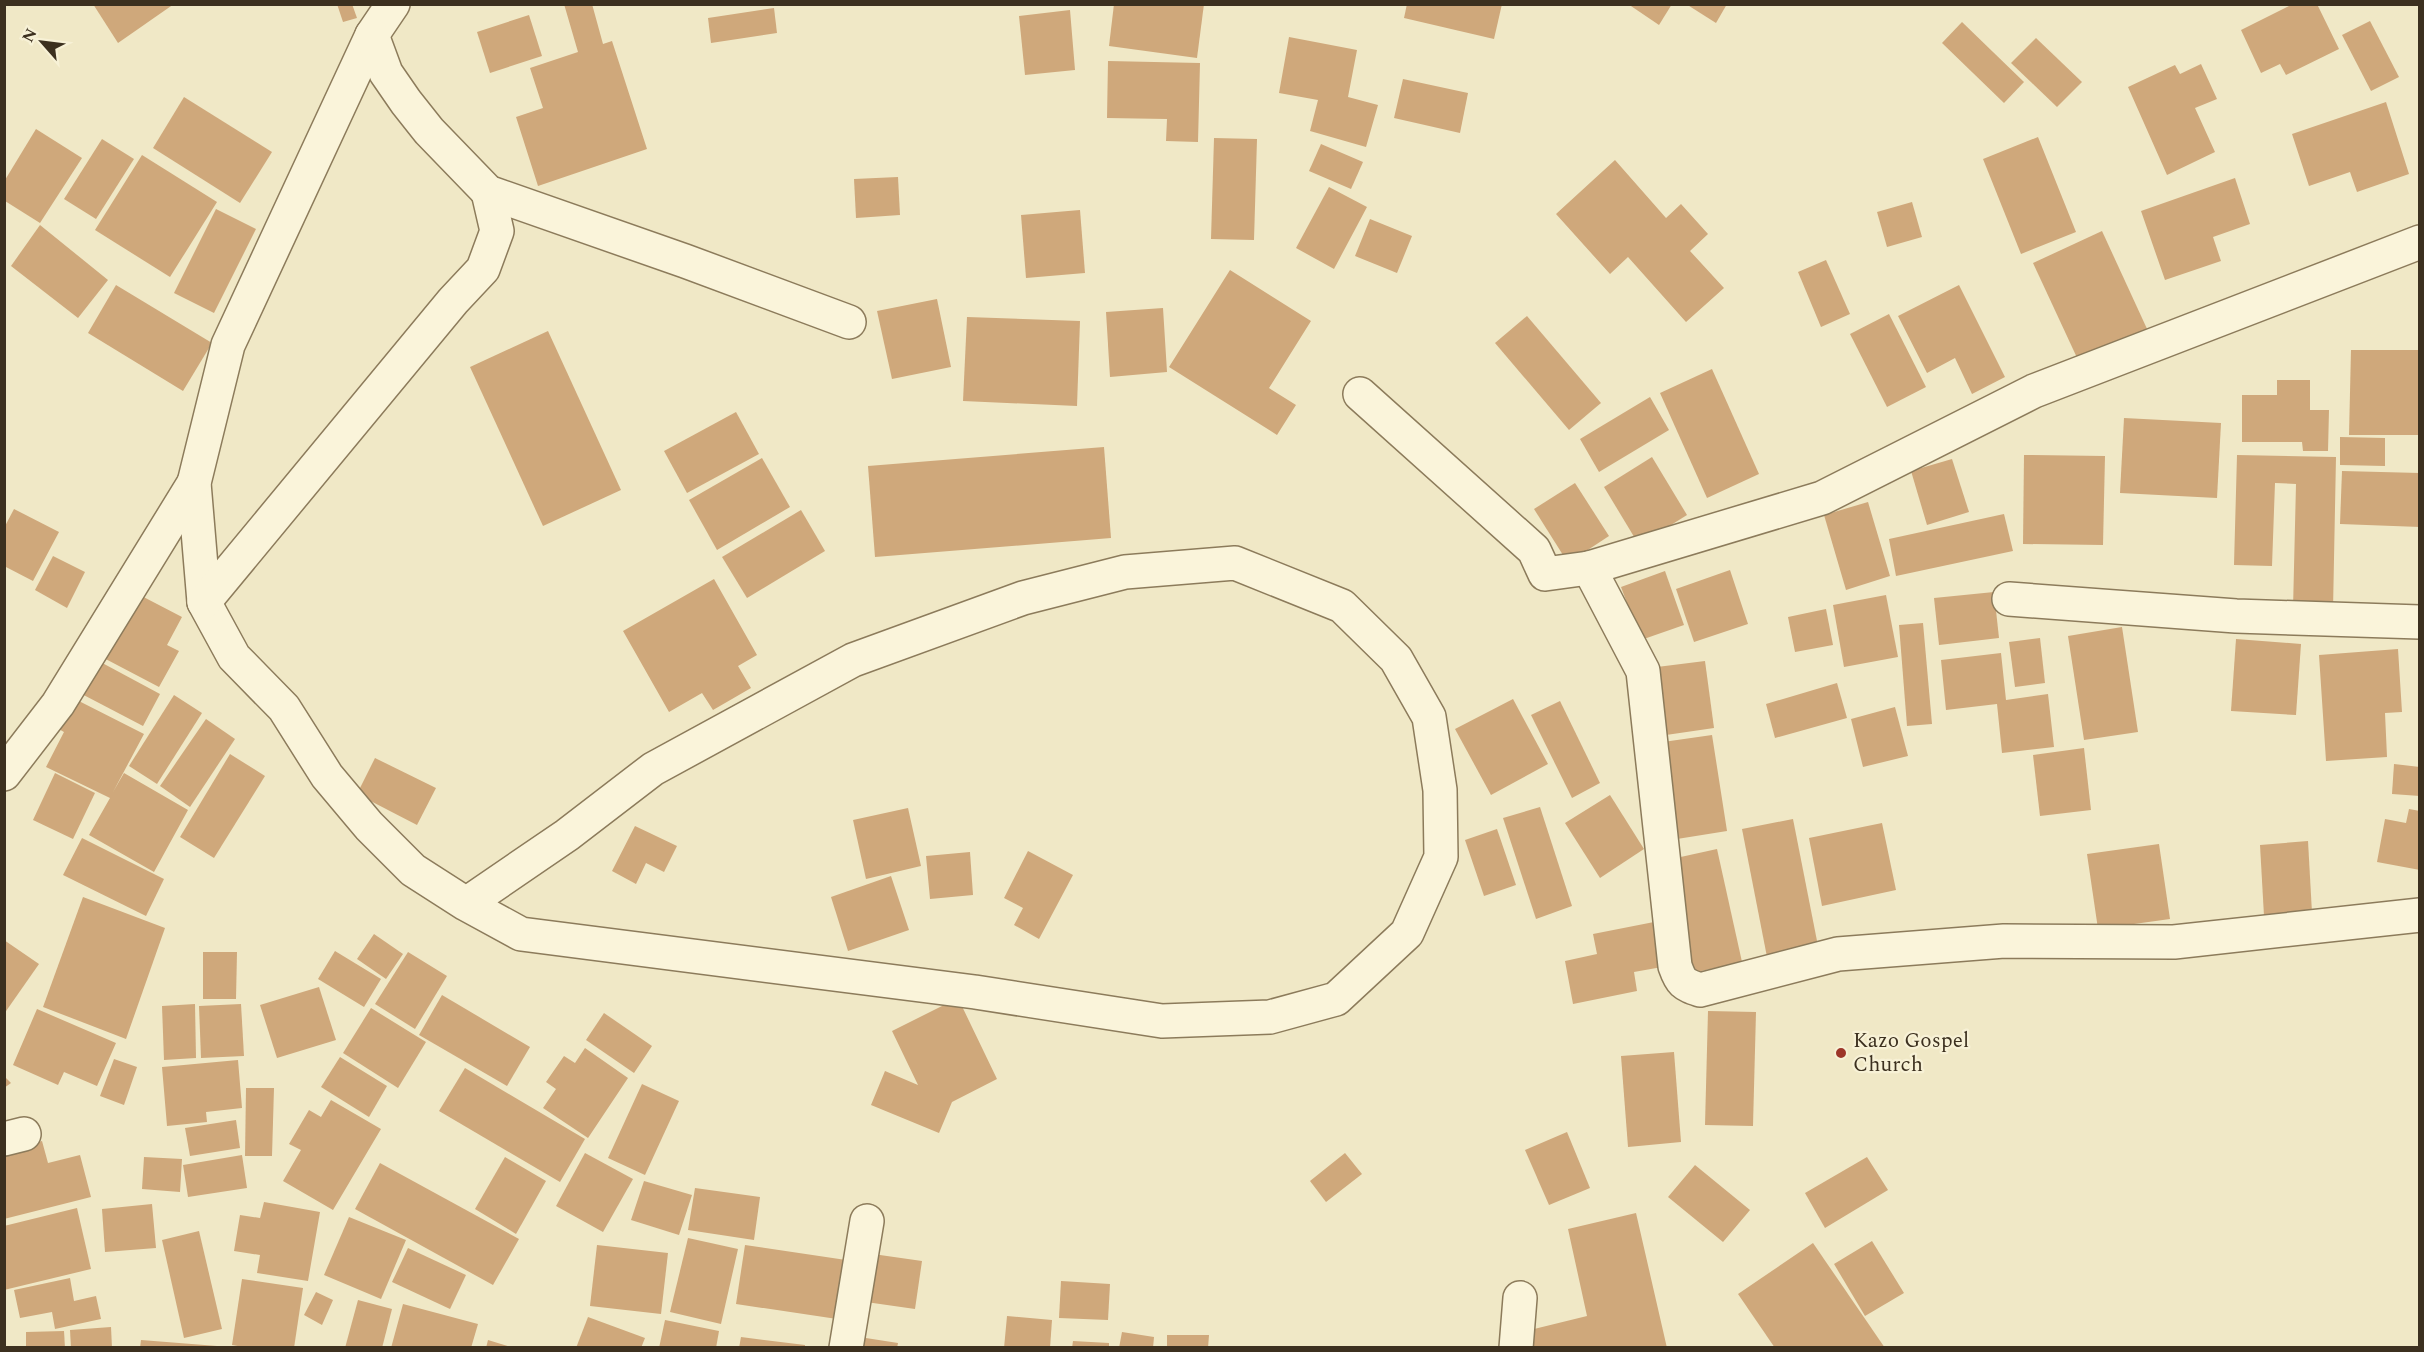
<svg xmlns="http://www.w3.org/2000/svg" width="2424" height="1352" font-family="Spectral,serif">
	<rect width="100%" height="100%" fill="#f0e8c6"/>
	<!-- building -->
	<g fill="#cfa87b">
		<polygon points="93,4 174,4 118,43"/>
		<polygon points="337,4 352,4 357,18 343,22"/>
		<polygon points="564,4 592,4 603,44 612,41 647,149 538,186 516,117 543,108 530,68 578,52"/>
		<polygon points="1114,4 1204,4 1197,58 1109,46"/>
		<polygon points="1407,4 1502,4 1494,39 1404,18"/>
		<polygon points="1628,4 1672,4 1659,25"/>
		<polygon points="1686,4 1727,4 1716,23"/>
		<polygon points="2293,4 2317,4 2339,49 2286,75 2280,64 2261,73 2241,30"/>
		<polygon points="774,8 777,33 711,43 708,18"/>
		<polygon points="1070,10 1075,70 1025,75 1019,16"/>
		<polygon points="529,15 542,56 490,73 477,32"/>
		<polygon points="2370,21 2399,77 2371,91 2342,35"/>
		<polygon points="1962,22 2024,82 2004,103 1942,43"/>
		<polygon points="1289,37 1357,50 1348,97 1378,105 1366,147 1310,131 1318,100 1279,93"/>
		<polygon points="2036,38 2082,82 2057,107 2011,63"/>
		<polygon points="1108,61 1200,63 1198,142 1166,141 1167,119 1107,118"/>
		<polygon points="2201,64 2217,99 2195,108 2215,152 2167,175 2128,87 2175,65 2180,74"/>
		<polygon points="1403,79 1468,93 1460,133 1394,118"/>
		<polygon points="184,97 272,152 240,203 153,148"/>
		<polygon points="2386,102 2409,174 2357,192 2350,172 2309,186 2292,134"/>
		<polygon points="36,129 82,158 40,223 5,201 5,180"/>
		<polygon points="2038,137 2076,232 2021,254 1983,159"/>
		<polygon points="1214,138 1257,139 1254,240 1211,239"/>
		<polygon points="102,139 134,159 96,219 64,199"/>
		<polygon points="1321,144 1363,162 1351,189 1309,171"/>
		<polygon points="142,155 217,202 170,277 95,230"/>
		<polygon points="1615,160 1666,218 1681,204 1708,234 1690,251 1724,288 1686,322 1628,257 1610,274 1556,214"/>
		<polygon points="898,177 900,215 856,218 854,179"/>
		<polygon points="2235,178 2250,224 2213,237 2221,261 2165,280 2141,211"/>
		<polygon points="1329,187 1367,207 1334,269 1296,248"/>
		<polygon points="1912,202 1922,237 1887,247 1877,212"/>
		<polygon points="216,209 256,229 214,313 174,293"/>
		<polygon points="1080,210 1085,273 1026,278 1021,215"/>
		<polygon points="1370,219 1412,236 1397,273 1355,256"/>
		<polygon points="40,225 108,280 78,318 11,266"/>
		<polygon points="2102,231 2148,331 2079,362 2033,263"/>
		<polygon points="1826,260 1850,314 1821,327 1798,272"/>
		<polygon points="1230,270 1311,321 1269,388 1296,405 1277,435 1169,367"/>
		<polygon points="116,285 212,343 183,391 88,333"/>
		<polygon points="1959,285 2005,377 1972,394 1955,358 1927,373 1898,316"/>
		<polygon points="937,299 951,367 892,379 877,311"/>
		<polygon points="1163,308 1167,372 1110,377 1106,312"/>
		<polygon points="1889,314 1926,387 1887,407 1850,334"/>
		<polygon points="1527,316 1601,403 1569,430 1495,343"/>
		<polygon points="967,317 1080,321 1077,406 963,401"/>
		<polygon points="548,331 621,490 543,526 470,367"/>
		<polygon points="2351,350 2420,350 2420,435 2349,435"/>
		<polygon points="1712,369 1759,474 1707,498 1660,393"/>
		<polygon points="2277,380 2310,380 2310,410 2329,410 2328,451 2303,451 2302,442 2242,442 2242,395 2277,395"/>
		<polygon points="1650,397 1669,430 1599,472 1580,439"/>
		<polygon points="736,412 759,454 687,493 664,451"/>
		<polygon points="2124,418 2221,423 2217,498 2120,493"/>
		<polygon points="2340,437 2385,438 2385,466 2340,465"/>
		<polygon points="1104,447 1111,538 875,557 868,466"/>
		<polygon points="2024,455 2105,456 2103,545 2023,544"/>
		<polygon points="2237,455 2336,457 2333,610 2293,609 2296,484 2275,483 2272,566 2234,565"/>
		<polygon points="1652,457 1687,515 1639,545 1604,487"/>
		<polygon points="762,458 790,507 717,550 689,500"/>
		<polygon points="1952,459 1969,512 1927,525 1911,471"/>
		<polygon points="2342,471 2420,473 2420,527 2340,524"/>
		<polygon points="1575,483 1609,536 1568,563 1534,509"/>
		<polygon points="1868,502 1890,576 1846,590 1824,515"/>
		<polygon points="14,509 59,532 33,581 4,566 4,528"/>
		<polygon points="801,510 825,551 747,598 722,557"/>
		<polygon points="2004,514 2013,551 1896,576 1889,539"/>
		<polygon points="53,556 85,572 67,608 35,590"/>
		<polygon points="1730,570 1748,624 1694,642 1676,589"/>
		<polygon points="1665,571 1684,625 1641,640 1621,587"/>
		<polygon points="714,579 757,655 738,666 751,688 713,710 702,693 669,712 623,631"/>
		<polygon points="132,591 182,617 167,645 179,651 159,687 98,655"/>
		<polygon points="1994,592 1999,638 1939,645 1934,598"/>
		<polygon points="1886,595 1898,657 1844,667 1833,605"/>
		<polygon points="1826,609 1833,645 1795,652 1788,617"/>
		<polygon points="1923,623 1932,724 1907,726 1899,625"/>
		<polygon points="2122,627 2138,732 2084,740 2068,636"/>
		<polygon points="2040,638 2045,683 2015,687 2009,642"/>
		<polygon points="2236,639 2301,644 2296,715 2231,711"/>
		<polygon points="2398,649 2402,712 2385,713 2387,757 2326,761 2319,655"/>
		<polygon points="2001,653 2006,700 2048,694 2054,747 2002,753 1997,704 1946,710 1941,660"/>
		<polygon points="93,658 160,694 143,726 76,691"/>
		<polygon points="1705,661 1714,728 1666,735 1657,667"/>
		<polygon points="1837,683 1847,718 1775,738 1766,704"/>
		<polygon points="174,695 202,713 157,784 129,766"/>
		<polygon points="71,697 144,734 113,792 124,773 188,810 154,872 89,835 110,798 46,767 64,732 55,727"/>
		<polygon points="1513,699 1548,764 1491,795 1455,729"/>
		<polygon points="1560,701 1600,783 1572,798 1531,715"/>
		<polygon points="1895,707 1908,756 1863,767 1851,719"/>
		<polygon points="206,719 235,739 190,807 160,786"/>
		<polygon points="1712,735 1727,831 1677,839 1663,742"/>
		<polygon points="2084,748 2091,810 2040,816 2033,755"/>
		<polygon points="230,754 265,776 214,858 180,837"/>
		<polygon points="375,758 436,788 417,825 357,794"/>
		<polygon points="2394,764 2420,767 2420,796 2392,794"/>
		<polygon points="55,773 95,793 73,839 33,820"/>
		<polygon points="1610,795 1644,849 1600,878 1565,823"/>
		<polygon points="1540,807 1572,906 1536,919 1503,818"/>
		<polygon points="908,808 921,866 866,879 853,820"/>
		<polygon points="2409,809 2420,811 2420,870 2377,862 2385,819 2406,823"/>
		<polygon points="1793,819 1818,946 1767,957 1742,829"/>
		<polygon points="1882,823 1896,890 1822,906 1809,838"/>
		<polygon points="635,826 677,846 664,872 646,863 636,884 612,871"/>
		<polygon points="1497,829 1516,885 1484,896 1465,840"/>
		<polygon points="82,838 164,879 146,916 63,875"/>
		<polygon points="2308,841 2312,913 2264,916 2260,845"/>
		<polygon points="2159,844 2170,919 2098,929 2087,854"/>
		<polygon points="1717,849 1742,962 1692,973 1667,860"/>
		<polygon points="1028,851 1073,875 1039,939 1014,925 1023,908 1004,898"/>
		<polygon points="970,852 973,895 930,899 926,856"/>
		<polygon points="891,876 909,930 848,951 831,897"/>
		<polygon points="83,897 165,928 126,1039 43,1007"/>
		<polygon points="1654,922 1662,967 1634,972 1637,991 1573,1004 1565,961 1597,954 1593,934"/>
		<polygon points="374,934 403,954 386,979 357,959"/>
		<polygon points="4,940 39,964 4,1014"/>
		<polygon points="335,951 381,979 364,1007 318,979"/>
		<polygon points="203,952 237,952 236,999 203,999"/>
		<polygon points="408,952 447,976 415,1029 375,1004"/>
		<polygon points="319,987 336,1040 277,1058 260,1005"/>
		<polygon points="442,995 530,1047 507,1086 419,1035"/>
		<polygon points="958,998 997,1079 952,1102 939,1133 871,1105 885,1071 918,1085 892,1031"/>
		<polygon points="195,1004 196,1058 164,1060 162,1006"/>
		<polygon points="241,1004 244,1056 201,1058 199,1006"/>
		<polygon points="371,1008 426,1042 398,1088 343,1053"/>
		<polygon points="37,1009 116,1043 97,1086 64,1072 58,1085 13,1065"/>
		<polygon points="1708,1011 1756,1012 1753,1126 1705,1125"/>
		<polygon points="604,1013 652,1046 634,1073 586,1040"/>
		<polygon points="585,1048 628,1078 588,1138 543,1108 556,1089 546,1082 564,1056 575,1063"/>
		<polygon points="1674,1052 1681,1142 1628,1147 1621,1056"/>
		<polygon points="340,1057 387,1086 369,1117 321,1087"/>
		<polygon points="114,1059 137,1067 124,1105 100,1096"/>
		<polygon points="238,1060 242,1108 206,1112 207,1122 167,1126 162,1067"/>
		<polygon points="465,1068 585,1139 560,1182 439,1111"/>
		<polygon points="4,1076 11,1083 4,1088"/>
		<polygon points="642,1084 679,1101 645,1175 608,1158"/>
		<polygon points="246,1088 274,1088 272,1156 245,1156"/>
		<polygon points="331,1100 381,1129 333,1210 283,1181 301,1150 289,1144 309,1110 321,1117"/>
		<polygon points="236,1120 240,1148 190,1156 185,1128"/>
		<polygon points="1567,1132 1590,1188 1549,1205 1525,1150"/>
		<polygon points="42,1141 48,1163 80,1155 91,1197 4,1219 4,1151"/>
		<polygon points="585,1153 633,1179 603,1232 556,1206"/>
		<polygon points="1345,1153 1362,1174 1326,1202 1310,1181"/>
		<polygon points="242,1155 247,1188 188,1197 183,1165"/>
		<polygon points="144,1157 182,1159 180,1192 142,1189"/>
		<polygon points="505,1157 546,1181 516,1234 475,1209"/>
		<polygon points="1867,1157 1888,1190 1825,1228 1805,1193"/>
		<polygon points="380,1163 519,1239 493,1285 355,1209"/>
		<polygon points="1695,1165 1750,1210 1723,1242 1668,1197"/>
		<polygon points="644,1181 692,1195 679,1235 631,1220"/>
		<polygon points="695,1188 760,1197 754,1240 688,1230"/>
		<polygon points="264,1202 320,1212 308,1281 257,1273 260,1255 234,1251 240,1215 260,1218"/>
		<polygon points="152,1204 156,1248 105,1252 102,1209"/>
		<polygon points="77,1208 91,1269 4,1290 4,1226"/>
		<polygon points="1636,1213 1667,1348 1534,1348 1530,1330 1587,1316 1568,1229"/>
		<polygon points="349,1217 406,1240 381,1299 324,1275"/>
		<polygon points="199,1231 222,1329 184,1338 162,1240"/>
		<polygon points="688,1238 738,1249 721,1324 670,1312"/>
		<polygon points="1872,1241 1904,1293 1865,1316 1834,1264"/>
		<polygon points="1813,1243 1885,1348 1775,1348 1738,1294"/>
		<polygon points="597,1245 668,1253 661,1314 590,1306"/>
		<polygon points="745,1245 846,1260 837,1319 736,1304"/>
		<polygon points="408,1248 466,1275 450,1309 392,1282"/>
		<polygon points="873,1254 922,1261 915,1309 866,1302"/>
		<polygon points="70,1278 74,1301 96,1296 101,1319 55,1329 52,1312 20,1318 14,1290"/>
		<polygon points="242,1279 303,1288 294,1348 249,1348 232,1345"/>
		<polygon points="1061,1281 1110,1284 1108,1320 1059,1318"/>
		<polygon points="316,1292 333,1300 322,1325 304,1315"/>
		<polygon points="358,1300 392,1309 382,1348 345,1348"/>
		<polygon points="403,1304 478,1324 471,1348 391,1348"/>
		<polygon points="1007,1316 1052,1320 1050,1348 1004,1348"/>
		<polygon points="588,1317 645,1338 641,1348 576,1348"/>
		<polygon points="665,1320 719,1331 716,1348 659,1348"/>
		<polygon points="111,1327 112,1348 71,1348 70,1330"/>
		<polygon points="64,1331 65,1348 26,1348 26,1332"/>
		<polygon points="1122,1332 1154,1337 1153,1348 1119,1348"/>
		<polygon points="1167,1335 1209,1335 1208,1348 1167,1348"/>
		<polygon points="853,1336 898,1343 897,1348 850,1348"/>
		<polygon points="741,1337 805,1345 805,1348 739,1348"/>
		<polygon points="141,1340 217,1346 217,1348 140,1348"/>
		<polygon points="488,1340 511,1347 511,1348 486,1348"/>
		<polygon points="1073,1341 1109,1343 1109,1348 1072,1348"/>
	</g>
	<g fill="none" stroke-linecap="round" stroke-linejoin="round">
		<!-- minor casing -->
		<g stroke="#8c7b5b" stroke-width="36">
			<g id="minor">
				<polyline points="393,4 372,35 228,345 194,483 204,602 234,657 284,708 327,776 369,826 413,870 466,904 521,934 975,992 1162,1021 1270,1017 1336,999 1407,933 1441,857 1440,790 1429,717 1396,659 1342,606 1235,563 1125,572 1023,598 853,660 653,769 567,835 466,904"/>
				<polyline points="372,35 386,73 406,102 429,131 488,192 685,261 849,322"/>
				<polyline points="1360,394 1534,550 1545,574 1589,568 1822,498 2034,391 2420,242"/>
				<path d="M1589,568L1643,671L1675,966C1681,983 1683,984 1700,990L1838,954L2004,941L2174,942L2420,915"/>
				<polyline points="2009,599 2236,616 2420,622"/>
				<polyline points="204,602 453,301 483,269 497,231 488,192"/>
				<polyline points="4,774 58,704 194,483"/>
				<polyline points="4,1139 24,1134"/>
				<polyline points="846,1348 867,1221"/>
				<polyline points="1516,1348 1520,1298"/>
			</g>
		</g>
		<!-- minor -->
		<use href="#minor" stroke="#faf4da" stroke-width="33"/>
	</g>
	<!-- markers -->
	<circle fill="#9d3629" stroke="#f7f1d6" stroke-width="2" cx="1841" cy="1053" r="6"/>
	<g text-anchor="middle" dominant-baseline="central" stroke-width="4.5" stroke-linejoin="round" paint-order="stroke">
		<!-- poi labels -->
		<g font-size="21" fill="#3c301f" stroke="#f7f1d6" text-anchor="start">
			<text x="1853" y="1041">Kazo Gospel<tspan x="1853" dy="24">Church</tspan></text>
		</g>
	</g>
	<!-- border -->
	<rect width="2424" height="1352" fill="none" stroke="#3c301f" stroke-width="12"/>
	<!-- north arrow -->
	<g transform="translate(42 42) rotate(298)" stroke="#f7f1d6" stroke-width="4.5" paint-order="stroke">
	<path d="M0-4.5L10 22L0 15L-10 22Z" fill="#3c301f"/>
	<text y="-9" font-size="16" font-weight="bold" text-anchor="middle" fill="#3c301f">N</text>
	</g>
</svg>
